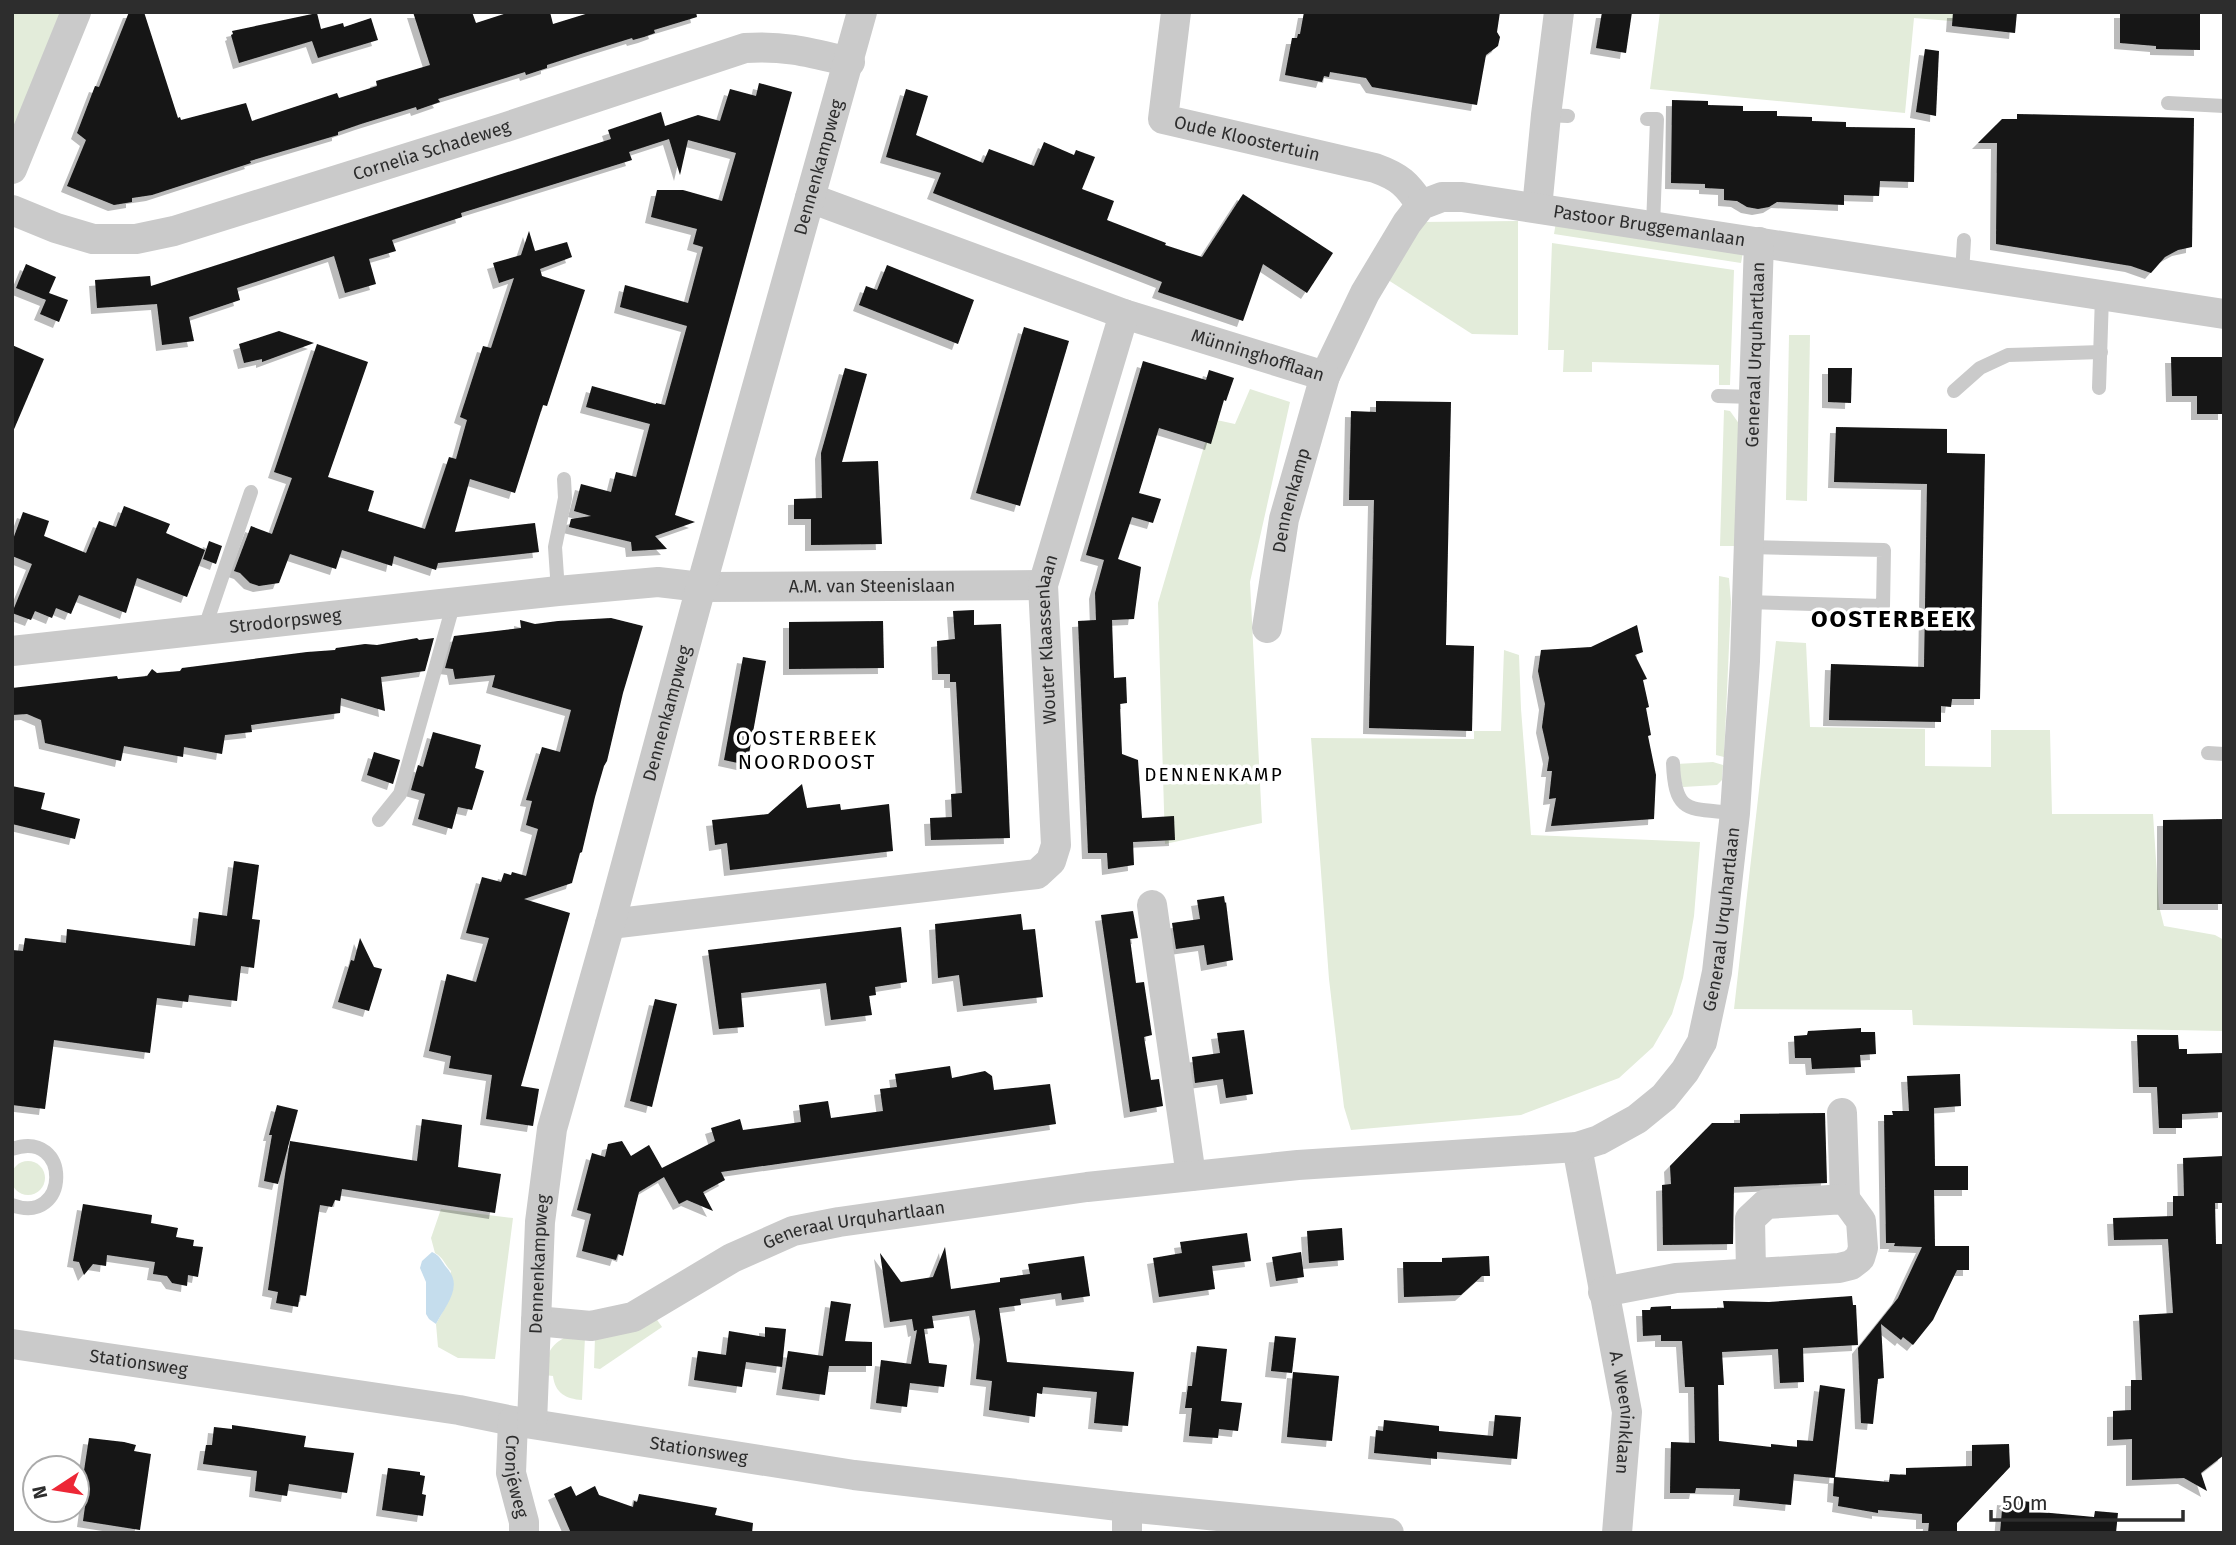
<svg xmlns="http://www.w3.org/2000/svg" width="2236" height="1545" font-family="'Fira Sans',sans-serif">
	<defs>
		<filter id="shadow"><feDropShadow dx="-6" dy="6" stdDeviation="0" flood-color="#0004"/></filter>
	</defs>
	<rect width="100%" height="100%" fill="#fff"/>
	<!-- green -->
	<g fill="#e3ecda">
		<polygon points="12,12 64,12 12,142"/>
		<polygon points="1660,12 1964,12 1963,22 1914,18 1905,113 1650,89"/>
		<polygon points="1518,221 1518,335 1472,334 1385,278 1421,222"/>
		<polygon points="1556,222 1743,252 1741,263 1554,234"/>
		<polygon points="1552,243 1734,270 1730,385 1719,385 1719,365 1592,362 1592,372 1563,372 1564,350 1548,350"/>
		<polygon points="1789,335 1810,335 1807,501 1786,500"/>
		<polygon points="1250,389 1290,402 1250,582 1262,823 1165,844 1158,603 1212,419 1235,424"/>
		<polygon points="1724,410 1730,411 1740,425 1735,546 1720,546"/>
		<polygon points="1719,576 1729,578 1731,602 1724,757 1716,755"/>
		<polygon points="1776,641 1806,643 1810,727 1925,729 1925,766 1991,767 1991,730 2050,730 2052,814 2153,814 2159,906 2164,926 2215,935 2224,940 2224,1031 1913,1025 1912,1010 1734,1009"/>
		<polygon points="1504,650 1519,655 1521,709 1531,835 1700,842 1694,916 1683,978 1672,1014 1653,1047 1619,1078 1521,1115 1351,1130 1344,1107 1329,979 1311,738 1474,739 1474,731 1501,731"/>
		<polygon points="1713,762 1723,765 1722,780 1717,785 1683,787 1676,764"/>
		<circle cx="28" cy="1178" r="17"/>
		<path d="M441,1209L513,1218L495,1359L458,1358L438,1347L436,1324L442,1313L451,1271C445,1265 443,1257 435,1253L431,1238Z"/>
		<polygon points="655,1317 662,1327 600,1369 594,1368 595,1337"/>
		<path d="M568,1336L585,1337L582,1400C566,1399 555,1393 553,1376L544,1375C548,1355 547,1346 568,1336Z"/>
	</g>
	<!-- water -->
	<path fill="#c5dded" d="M432,1252C441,1256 441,1261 447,1268C464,1287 445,1306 436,1324L429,1319L426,1314V1282L420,1268L422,1261Z"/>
	<!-- building -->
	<g fill="#141414" filter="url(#shadow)">
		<polygon points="129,12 144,12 178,118 180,117 181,120 246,103 252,121 337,93 339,98 377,86 376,81 430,65 413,12 472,12 476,23 510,12 550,12 553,24 592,12 696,12 697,17 654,30 655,33 644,37 633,40 632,38 584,53 547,65 547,68 526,75 525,72 438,99 440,102 417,110 416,107 361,124 338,132 338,135 250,161 251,163 152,195 132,198 132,202 114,205 67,186 86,140 77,133 95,86 99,87"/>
		<polygon points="1304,12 1500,12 1497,32 1500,37 1498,46 1486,55 1477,105 1372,87 1366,78 1330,72 1329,77 1324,76 1322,82 1285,75 1292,38 1297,38 1298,34 1300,34"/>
		<polygon points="1602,12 1632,12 1626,53 1596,48"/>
		<polygon points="1953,12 2017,12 2015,33 1952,26"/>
		<polygon points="2120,12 2200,12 2200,50 2156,49 2156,46 2120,43"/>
		<polygon points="317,13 321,29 343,23 344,27 371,18 378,40 318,58 312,41 239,63 231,35 233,34 232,31"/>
		<polygon points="1925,49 1939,51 1936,116 1916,112"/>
		<polygon points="759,83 792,92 675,515 695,522 655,536 667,549 632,551 631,542 569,527 571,519 591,516 574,511 581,484 611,492 616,472 636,477 650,424 586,407 592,386 656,404 656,403 665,405 687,326 620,307 625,285 688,303 703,247 693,244 697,229 651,217 657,190 683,190 722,201 736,153 688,140 680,175 669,139 629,152 632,160 461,213 462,217 392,240 396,251 369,259 376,284 345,293 334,256 237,288 240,300 189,317 194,341 162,345 157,304 97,308 95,280 150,276 151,286 611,139 608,130 661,112 665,126 698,115 720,121 730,89 756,96"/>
		<polygon points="906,89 928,96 916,135 983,163 989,149 1034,166 1044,142 1074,155 1076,150 1095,157 1082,189 1114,201 1107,220 1166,243 1165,245 1202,257 1243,194 1333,253 1307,293 1263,264 1243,321 1158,292 1162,282 933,193 941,173 886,157"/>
		<polygon points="1672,100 1708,101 1708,105 1743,106 1743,111 1777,111 1777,116 1812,117 1812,121 1846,122 1846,127 1915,128 1914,182 1880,181 1879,196 1844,195 1844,205 1777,202 1769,207 1758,209 1747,207 1737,201 1724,200 1724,189 1705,188 1705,184 1671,183"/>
		<polygon points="2017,114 2194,118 2192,247 2178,250 2165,257 2151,273 2131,266 1996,244 1997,143 1978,143 2002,119 2017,119"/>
		<polygon points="529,231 535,251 567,242 572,257 540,269 542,276 585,290 547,406 543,405 515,493 470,479 455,532 535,523 539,552 438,563 436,570 394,556 392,566 342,550 336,569 290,554 279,583 259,586 250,583 240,573 234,571 251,526 272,534 292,478 274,472 317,344 368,362 328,477 374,491 368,511 425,529 449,457 456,459 467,420 460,417 483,346 491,348 514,278 499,283 493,263 521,255"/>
		<polygon points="26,264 56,277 49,293 68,300 59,322 40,314 46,300 16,288"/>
		<polygon points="887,265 974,300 958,344 859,305 866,286 877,290"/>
		<polygon points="1024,327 1069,341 1020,506 976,493"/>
		<polygon points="279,331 314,343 262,362 262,359 244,363 239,344"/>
		<polygon points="12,345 44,359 12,434"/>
		<polygon points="2171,357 2224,357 2224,414 2197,414 2197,396 2172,396"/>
		<polygon points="1143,361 1206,380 1209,370 1234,378 1226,401 1224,400 1211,444 1159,428 1139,493 1161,499 1153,523 1132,517 1118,559 1141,567 1134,619 1112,620 1114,678 1126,677 1127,703 1120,704 1122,754 1138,760 1142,818 1174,816 1175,840 1133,842 1134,865 1108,869 1107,853 1088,853 1078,621 1096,620 1095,593 1104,560 1086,555"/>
		<polygon points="845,368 867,374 842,462 878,461 882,544 811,545 811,519 794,519 794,499 822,498 821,453"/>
		<polygon points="1828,368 1852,368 1851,403 1828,402"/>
		<polygon points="1376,401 1451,402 1446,645 1474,646 1472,731 1369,728 1374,500 1349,500 1351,411 1376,412"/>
		<polygon points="1836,427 1947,429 1947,453 1985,454 1980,699 1952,699 1951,707 1941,706 1941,722 1829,720 1831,664 1924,667 1927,484 1834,482"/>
		<polygon points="124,506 170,524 166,533 205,550 187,597 137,578 126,613 79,595 71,614 56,608 52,618 35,611 31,620 12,613 32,564 12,556 12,542 23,512 49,521 44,536 86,553 99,521 116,527"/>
		<polygon points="209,541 222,546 216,564 203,559"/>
		<polygon points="974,610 974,625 1001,624 1010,838 931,840 930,818 952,817 951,794 962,793 956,682 950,682 950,674 938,674 937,641 955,639 953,611"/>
		<polygon points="611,618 643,626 623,693 607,761 604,766 595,797 582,852 580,853 572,883 524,899 570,913 521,1086 539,1089 533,1126 486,1119 492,1075 449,1068 451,1056 429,1051 447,974 476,982 489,938 466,933 482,877 501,882 504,873 511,875 512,872 526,876 538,829 526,825 532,801 526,800 542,747 560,752 571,710 492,687 495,675 455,679 453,669 445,668 454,636 521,628 520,620 535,624 558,621"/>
		<polygon points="883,621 884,668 789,669 789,622"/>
		<polygon points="1637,625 1643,652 1635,655 1647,679 1643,680 1649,707 1646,708 1651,735 1648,736 1656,775 1654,819 1551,826 1556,798 1549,799 1552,771 1547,771 1549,758 1542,727 1545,704 1538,671 1541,650 1591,647"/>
		<polygon points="417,638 419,640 434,638 425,671 381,677 385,711 341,698 340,713 251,725 252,732 225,735 222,754 184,747 183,757 124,746 121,761 45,743 41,720 27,714 12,715 12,688 117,676 118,679 147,676 152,669 157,673 180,671 182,668 307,652 335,650 336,648 365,644 377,645"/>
		<polygon points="743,657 766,661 747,765 724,760"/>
		<polygon points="433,732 481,745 475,768 484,771 472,810 458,807 452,829 418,819 425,794 411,790 418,765 423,767"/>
		<polygon points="374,752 400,760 393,784 367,775"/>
		<polygon points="802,784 807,808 840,804 841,810 889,804 893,851 730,870 727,843 715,845 712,820 768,814"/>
		<polygon points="12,786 45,793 41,809 80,819 75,839 12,824"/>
		<polygon points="2224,819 2224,904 2163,904 2163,820"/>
		<polygon points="234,861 259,865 252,919 260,920 254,968 241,966 237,1001 189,995 188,1002 157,998 150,1053 54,1040 45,1109 12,1105 12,950 23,951 25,938 66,943 67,929 195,946 199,912 227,916"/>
		<polygon points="1224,896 1225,903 1226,902 1233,960 1207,965 1204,945 1176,949 1172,923 1200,919 1197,900"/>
		<polygon points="1133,911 1138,938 1130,939 1136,983 1144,982 1152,1035 1144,1037 1151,1080 1159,1079 1163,1106 1130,1112 1101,915"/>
		<polygon points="1021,914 1023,930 1035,929 1043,997 963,1006 959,975 938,978 935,924"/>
		<polygon points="901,927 907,982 875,987 876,995 869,996 872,1015 831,1020 826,983 741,993 744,1027 719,1029 708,950"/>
		<polygon points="360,938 374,967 382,969 369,1011 338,1002 351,960 354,961"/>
		<polygon points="655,999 677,1004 652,1107 630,1101"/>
		<polygon points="1861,1028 1861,1032 1875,1032 1876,1054 1860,1055 1861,1067 1812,1069 1811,1058 1795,1058 1794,1036 1807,1035 1808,1031"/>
		<polygon points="1244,1030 1253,1094 1226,1098 1223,1079 1195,1083 1192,1057 1220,1053 1217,1033"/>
		<polygon points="2137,1035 2178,1035 2179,1049 2187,1049 2187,1054 2224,1053 2224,1112 2182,1114 2182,1128 2159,1128 2157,1087 2139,1087"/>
		<polygon points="950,1066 952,1078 985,1071 992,1076 994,1090 1050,1084 1056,1124 721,1172 725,1180 703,1192 713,1211 687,1200 679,1204 664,1177 639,1192 623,1256 618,1254 616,1260 582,1251 591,1214 577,1210 592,1153 605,1157 608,1144 622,1141 631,1156 649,1145 662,1168 715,1141 711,1128 740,1119 743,1130 801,1122 799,1105 828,1101 831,1118 883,1111 880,1089 897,1087 895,1074"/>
		<polygon points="1960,1074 1961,1106 1934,1108 1935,1166 1968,1166 1968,1190 1934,1190 1935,1246 1969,1246 1969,1270 1957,1270 1933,1320 1913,1345 1903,1337 1901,1340 1881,1324 1884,1378 1878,1379 1873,1424 1861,1423 1858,1348 1898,1298 1922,1247 1894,1246 1895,1243 1886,1243 1884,1115 1893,1115 1892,1111 1909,1111 1907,1076"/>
		<polygon points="277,1105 298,1110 278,1184 264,1181 272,1135 269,1135"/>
		<polygon points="1825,1113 1827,1183 1734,1187 1733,1244 1663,1245 1662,1185 1671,1184 1670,1166 1712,1123 1740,1123 1740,1114"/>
		<polygon points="422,1119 462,1125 458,1167 501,1174 495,1213 342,1189 340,1201 335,1200 332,1207 320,1205 306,1296 300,1295 298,1307 276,1303 278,1292 268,1290 290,1141 417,1161"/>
		<polygon points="2224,1156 2224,1203 2215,1203 2216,1244 2224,1244 2224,1455 2201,1473 2207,1491 2184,1478 2132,1480 2132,1439 2113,1440 2113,1411 2131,1410 2131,1380 2142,1380 2139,1315 2173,1313 2168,1239 2114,1240 2113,1218 2173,1216 2173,1196 2184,1196 2183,1158"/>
		<polygon points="83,1204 152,1215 151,1223 178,1228 176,1237 194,1240 193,1246 203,1247 198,1277 188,1275 187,1286 172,1283 167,1276 153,1274 155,1262 107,1255 106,1266 93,1264 84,1275 79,1262 73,1261"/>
		<polygon points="1342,1228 1344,1260 1309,1263 1307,1231"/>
		<polygon points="1247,1233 1251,1261 1212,1266 1215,1289 1159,1297 1153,1258 1182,1253 1180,1242"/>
		<polygon points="945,1247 951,1289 1000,1282 1000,1278 1030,1274 1028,1264 1084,1256 1090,1296 1062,1300 1061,1293 1020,1299 1021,1305 999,1308 1007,1362 1134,1372 1128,1426 1094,1423 1097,1392 1043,1387 1042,1394 1037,1393 1035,1417 989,1410 992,1381 976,1379 980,1339 975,1310 932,1316 934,1328 924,1329 929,1363 947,1365 944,1387 910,1383 907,1407 876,1403 881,1360 911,1364 917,1330 914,1331 912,1319 890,1322 880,1253 901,1282 933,1277"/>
		<polygon points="1301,1252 1304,1277 1276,1281 1272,1257"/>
		<polygon points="1489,1256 1490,1276 1482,1276 1461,1295 1404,1297 1403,1262 1442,1262 1442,1258"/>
		<polygon points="1852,1296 1853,1305 1856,1305 1858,1345 1803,1348 1804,1382 1780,1383 1778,1349 1722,1352 1724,1385 1718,1385 1719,1441 1771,1447 1771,1444 1797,1447 1797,1440 1813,1441 1820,1385 1845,1389 1835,1477 1889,1482 1890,1474 1906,1475 1906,1468 1972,1466 1972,1445 2009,1444 2010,1467 1957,1523 1957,1533 1928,1533 1929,1523 1922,1523 1922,1514 1878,1510 1878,1513 1838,1506 1839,1497 1833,1496 1834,1478 1794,1474 1791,1505 1739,1500 1740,1489 1696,1488 1695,1493 1670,1493 1671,1442 1695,1443 1694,1387 1685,1387 1682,1341 1661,1341 1661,1335 1643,1336 1642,1310 1650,1310 1651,1307 1671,1306 1671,1309 1724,1308 1723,1301 1769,1302"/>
		<polygon points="831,1301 851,1304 845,1341 872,1342 872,1366 829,1366 825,1395 782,1389 788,1351 823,1356"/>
		<polygon points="765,1327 786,1329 782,1367 746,1362 742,1387 694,1380 698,1351 726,1355 729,1331 765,1337"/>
		<polygon points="1275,1336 1296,1338 1292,1373 1271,1371"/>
		<polygon points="1197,1346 1227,1349 1221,1401 1242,1403 1238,1431 1219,1429 1218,1438 1189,1436 1192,1408 1185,1408 1188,1386 1192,1386"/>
		<polygon points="1293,1372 1339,1376 1332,1441 1287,1437"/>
		<polygon points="1495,1415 1521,1417 1517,1459 1437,1452 1437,1459 1374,1453 1376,1430 1383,1431 1384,1420 1439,1426 1439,1431 1493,1436"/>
		<polygon points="232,1425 306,1436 304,1447 354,1453 347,1493 289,1484 287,1496 255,1491 257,1471 203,1464 206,1445 212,1445 214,1427 232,1429"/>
		<polygon points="89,1438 124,1442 136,1445 134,1451 151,1454 140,1530 83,1521 88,1485 82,1484"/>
		<polygon points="388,1468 420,1472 420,1475 425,1476 422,1494 426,1495 423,1516 382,1510"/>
		<polygon points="571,1486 576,1496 595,1486 599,1495 633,1507 634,1501 637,1502 639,1494 717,1508 715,1515 753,1523 752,1533 571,1533 554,1494"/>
		<polygon points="2003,1499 2041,1503 2040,1512 2094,1517 2095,1511 2118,1513 2116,1533 2000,1533"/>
	</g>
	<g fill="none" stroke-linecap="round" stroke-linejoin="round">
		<!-- service -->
		<g stroke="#cacaca" stroke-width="14">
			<polyline points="2168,103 2224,106"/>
			<polyline points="1546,115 1568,116"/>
			<polyline points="1647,119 1657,119 1653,226"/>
			<polyline points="1962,274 1964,240"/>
			<polyline points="2099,388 2102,296"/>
			<polyline points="1954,391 1980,368 2008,355 2101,352"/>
			<polyline points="1718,396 1754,397"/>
			<polyline points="558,591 555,547 565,498 564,479"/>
			<polyline points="1747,602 1883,606 1884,550 1749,547"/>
			<polyline points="204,630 251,492"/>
			<polyline points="2208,753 2224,754"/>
			<path d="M1673,763C1675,816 1690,808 1735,813"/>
			<polyline points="379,820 400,794 454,602"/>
			<path d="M12,1149C72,1128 70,1227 12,1205"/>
		</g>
		<!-- minor -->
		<g stroke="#cacaca" stroke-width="30">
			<path id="s1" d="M1176,12L1163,119L1375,168C1400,177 1407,184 1421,205"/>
			<polyline points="12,169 76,12"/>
			<polyline points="1537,208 1546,115 1559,12"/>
			<path id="s2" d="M12,210L56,228L93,239H136L174,231L503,128L745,48C784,45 812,53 850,62"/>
			<path id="s3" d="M1124,314L1325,376L1365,293L1407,223L1421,205L1442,197H1462L2224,314"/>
			<path id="s4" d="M1267,628L1284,519L1325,376"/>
			<path id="s5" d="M12,651L558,591L658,582L701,587L1043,585"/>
			<polyline points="1152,905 1191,1176"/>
			<path id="s6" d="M610,924L1037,874L1051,861L1056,845L1043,585L1124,314L810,198"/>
			<polyline points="1842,1113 1845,1199"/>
			<path id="s7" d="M1577,1147L1627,1412L1617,1533"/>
			<polyline points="1603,1292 1676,1278 1839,1268 1851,1265 1860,1258 1863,1248 1861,1221 1845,1199 1766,1204 1750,1219 1751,1272"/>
			<path id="s8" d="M536,1321L591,1326L633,1317L732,1258L793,1231L839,1222L1087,1187L1298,1165L1577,1147L1599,1140L1637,1119L1664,1097L1685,1071L1702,1042L1717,972L1735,813L1745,661L1759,242"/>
			<path id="s9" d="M12,1344L459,1410L513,1421L854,1475L1127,1507L1389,1533"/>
			<path id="s10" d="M513,1421L511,1473L524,1522V1533"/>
			<path id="s11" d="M532,1423L540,1222L552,1129L610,924L701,587L862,12"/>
			<polyline points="1127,1507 1127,1533"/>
		</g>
	</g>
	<g text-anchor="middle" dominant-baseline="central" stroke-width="7" stroke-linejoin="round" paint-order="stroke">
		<!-- street labels -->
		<g font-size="18" fill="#2d2d2d" stroke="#fff">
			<text stroke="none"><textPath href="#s1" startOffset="194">Oude Kloostertuin</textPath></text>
			<text stroke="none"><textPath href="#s2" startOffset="438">Cornelia Schadeweg</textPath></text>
			<text stroke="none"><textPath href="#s11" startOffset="1293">Dennenkampweg</textPath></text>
			<text stroke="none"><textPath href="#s3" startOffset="639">Pastoor Bruggemanlaan</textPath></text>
			<text stroke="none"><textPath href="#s3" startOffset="140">Münninghofflaan</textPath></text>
			<text stroke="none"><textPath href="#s8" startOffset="1928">Generaal Urquhartlaan</textPath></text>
			<text stroke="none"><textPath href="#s4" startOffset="130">Dennenkamp</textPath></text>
			<text stroke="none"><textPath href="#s5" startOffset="864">A.M. van Steenislaan</textPath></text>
			<text stroke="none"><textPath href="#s5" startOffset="275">Strodorpsweg</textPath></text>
			<text stroke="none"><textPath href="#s6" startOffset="672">Wouter Klaassenlaan</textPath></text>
			<text stroke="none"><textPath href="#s11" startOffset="726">Dennenkampweg</textPath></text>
			<text stroke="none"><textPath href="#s8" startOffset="1362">Generaal Urquhartlaan</textPath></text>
			<text stroke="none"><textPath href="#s8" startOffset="341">Generaal Urquhartlaan</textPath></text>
			<text stroke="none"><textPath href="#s11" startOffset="159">Dennenkampweg</textPath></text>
			<text stroke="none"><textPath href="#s9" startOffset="128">Stationsweg</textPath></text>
			<text stroke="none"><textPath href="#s7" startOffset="270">A. Weeninklaan</textPath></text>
			<text stroke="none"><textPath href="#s9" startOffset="695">Stationsweg</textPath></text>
			<text stroke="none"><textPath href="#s10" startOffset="56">Cronjéweg</textPath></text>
		</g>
		<!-- neighbourhood labels -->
		<g font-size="19" letter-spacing="2" fill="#000" stroke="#fff">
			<text x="1214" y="774">DENNENKAMP</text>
		</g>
		<!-- quarter labels -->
		<g font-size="21" letter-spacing="2" fill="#000" stroke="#fff">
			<text x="807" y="738">OOSTERBEEK<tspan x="807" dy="24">NOORDOOST</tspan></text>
		</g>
		<!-- district labels -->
		<g font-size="24" font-weight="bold" letter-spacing="2" fill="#000" stroke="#fff">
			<text x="1892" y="619">OOSTERBEEK</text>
		</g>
	</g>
	<!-- border -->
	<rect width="2236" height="1545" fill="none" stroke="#2d2d2d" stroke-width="28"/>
	<!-- north arrow -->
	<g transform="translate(56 1489) rotate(258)"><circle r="33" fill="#ffffff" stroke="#ababab" stroke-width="2"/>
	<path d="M0-5L12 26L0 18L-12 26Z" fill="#ed2736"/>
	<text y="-10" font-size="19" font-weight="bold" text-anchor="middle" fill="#2d2d2d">N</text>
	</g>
	<!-- scale -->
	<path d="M1991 1510v10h192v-10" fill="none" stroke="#2d2d2d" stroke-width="3.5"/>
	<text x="2002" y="1510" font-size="21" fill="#2d2d2d" stroke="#ffffff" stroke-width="5" paint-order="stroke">50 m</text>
</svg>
